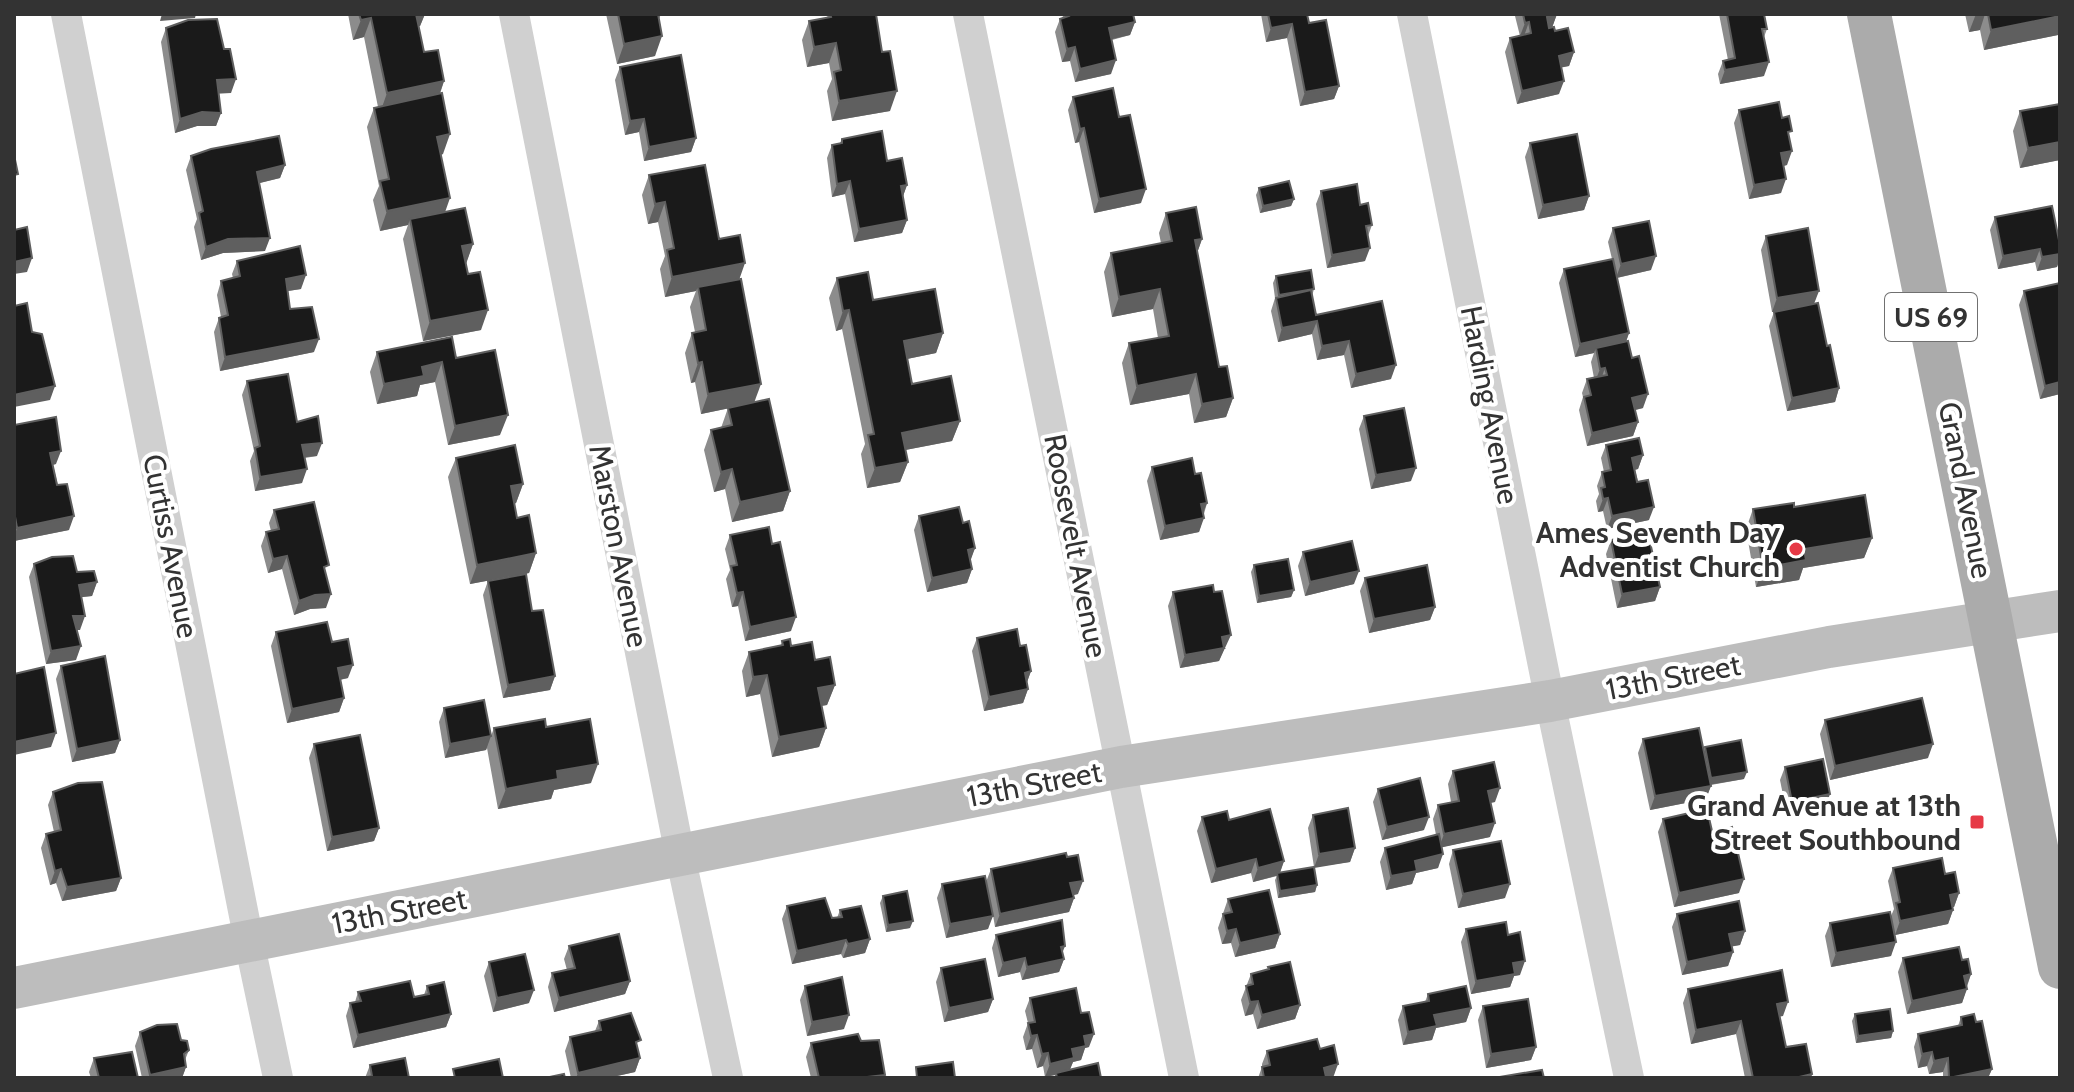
<svg xmlns="http://www.w3.org/2000/svg" width="2074" height="1092" font-family="Cabin,sans-serif">
	<rect width="100%" height="100%" fill="#fff"/>
	<g fill="none" stroke-linecap="round" stroke-linejoin="round">
		<!-- minor -->
		<g stroke="#d0d0d0" stroke-width="30">
			<polyline points="66,14 249,941 278,1078"/>
			<polyline points="514,14 680,855 728,1078"/>
			<polyline points="968,14 1184,1078"/>
			<polyline points="1412,14 1550,701 1629,1078"/>
		</g>
		<!-- secondary -->
		<polyline stroke="#bdbdbd" stroke-width="42" points="14,988 1121,767 1550,701 1829,647 2060,611"/>
		<!-- primary -->
		<polyline stroke="#ababab" stroke-width="44" points="1869,14 2060,967"/>
	</g>
	<!-- wall -->
	<g fill="#8c8c8c">
		<polygon points="348,14 425,14 420,26 419,26 424,52 444,81 440,94 443,154 441,155 445,212 473,244 466,263 481,330 423,341 403,239 408,225 380,231 373,200 379,186 367,127 374,108 378,107 364,37 353,40"/>
		<polygon points="606,14 661,14 659,19 655,56 617,64"/>
		<polygon points="828,14 876,14 890,111 832,121 827,91 832,79 829,63 807,67 802,40 809,21 827,18"/>
		<polygon points="1064,14 1133,14 1135,22 1130,35 1112,40 1111,74 1075,82 1070,61 1062,62 1055,32 1060,19 1062,18"/>
		<polygon points="1261,14 1307,14 1309,23 1339,86 1334,99 1300,106 1287,38 1266,42"/>
		<polygon points="1516,14 1557,14 1552,27 1574,52 1569,66 1561,67 1559,94 1517,104 1505,52 1510,38 1520,36 1515,16"/>
		<polygon points="1719,14 1764,14 1767,29 1764,37 1764,76 1720,84 1718,74 1723,61 1728,60"/>
		<polygon points="1965,14 2060,14 2060,29 2058,35 1984,50 1980,30 1969,32"/>
		<polygon points="166,28 231,93 219,93 221,113 216,126 197,126 175,133 161,42"/>
		<polygon points="620,67 696,138 691,152 644,161 639,132 625,135 615,80"/>
		<polygon points="1073,97 1141,203 1094,213 1079,142 1075,143 1068,110"/>
		<polygon points="2060,104 2060,160 2020,168 2013,131 2020,111"/>
		<polygon points="1739,110 1782,118 1789,138 1787,165 1784,166 1781,193 1749,199 1734,123"/>
		<polygon points="842,139 887,161 907,185 903,196 907,220 902,233 854,242 845,194 832,197 827,158 832,145 840,143"/>
		<polygon points="1530,143 1589,196 1584,210 1538,219 1525,157"/>
		<polygon points="191,156 285,165 280,178 259,183 265,251 223,253 201,260 194,227 197,219 186,170"/>
		<polygon points="649,175 719,239 739,279 754,403 790,491 783,511 732,522 725,489 714,492 704,450 711,430 721,428 728,408 735,407 701,414 695,382 691,383 685,353 692,333 695,332 690,307 696,291 665,297 660,269 665,256 658,222 648,224 642,195"/>
		<polygon points="1259,188 1294,199 1291,206 1260,213 1256,195"/>
		<polygon points="1321,191 1360,205 1372,225 1368,236 1365,261 1327,268 1316,204"/>
		<polygon points="1166,213 1202,239 1197,253 1219,367 1233,398 1226,417 1194,423 1189,394 1130,405 1122,363 1129,343 1158,338 1153,309 1112,317 1104,272 1111,253 1161,243 1159,233"/>
		<polygon points="1995,217 2060,254 2060,258 2057,267 2037,271 2035,262 1998,269 1990,230"/>
		<polygon points="1613,228 1651,270 1617,278 1629,333 1626,342 1643,408 1635,410 1638,422 1633,436 1587,446 1579,410 1583,397 1582,393 1587,379 1594,378 1591,362 1594,353 1575,357 1559,283 1564,269 1612,259 1608,242"/>
		<polygon points="1766,236 1815,304 1839,388 1835,402 1787,411 1769,326 1774,312 1783,310 1772,312 1761,250"/>
		<polygon points="237,261 301,289 288,291 290,309 314,352 220,371 214,332 219,318 221,317 217,295 221,281 233,278 232,274"/>
		<polygon points="1276,276 1314,289 1312,296 1316,315 1382,301 1391,379 1351,388 1344,355 1317,360 1312,334 1278,342 1271,311 1275,298 1273,283"/>
		<polygon points="837,278 873,300 943,333 936,353 907,359 912,384 960,421 952,441 905,450 908,462 900,482 867,488 861,454 865,444 842,329 836,331 829,298"/>
		<polygon points="2060,283 2060,394 2040,399 2019,305 2024,291"/>
		<polygon points="377,352 456,358 500,435 448,445 435,382 420,385 417,396 377,404 370,372"/>
		<polygon points="247,381 297,422 317,456 305,458 302,483 255,491 250,461 254,451 242,395"/>
		<polygon points="1364,416 1411,481 1371,489 1359,429"/>
		<polygon points="14,425 56,464 53,465 69,530 14,541"/>
		<polygon points="1606,445 1643,455 1638,469 1635,470 1649,520 1607,529 1603,511 1598,512 1596,501 1599,494 1597,486 1602,472 1604,472 1601,458"/>
		<polygon points="456,458 523,484 516,503 514,504 517,518 536,553 529,573 470,584 448,477"/>
		<polygon points="1152,467 1195,474 1207,503 1199,532 1160,540 1147,481"/>
		<polygon points="1753,509 1872,538 1864,558 1803,568 1799,580 1756,587 1746,529"/>
		<polygon points="274,510 326,573 326,608 310,609 294,615 282,569 268,573 261,546 266,532 271,531 269,523"/>
		<polygon points="919,516 963,523 975,548 970,560 972,569 967,583 927,592 914,530"/>
		<polygon points="730,535 791,631 745,641 738,606 732,607 726,579 730,570 725,549"/>
		<polygon points="1611,540 1660,587 1655,601 1617,608 1606,554"/>
		<polygon points="1303,552 1354,584 1305,596 1298,566"/>
		<polygon points="34,564 77,572 97,582 92,596 81,597 80,630 77,630 76,660 46,664 29,577"/>
		<polygon points="1254,565 1294,590 1291,597 1257,603 1251,572"/>
		<polygon points="1365,578 1435,607 1430,620 1369,633 1360,591"/>
		<polygon points="488,581 532,611 555,676 550,690 503,698 483,595"/>
		<polygon points="1173,592 1226,649 1224,649 1219,661 1180,668 1168,606"/>
		<polygon points="276,632 332,642 348,678 340,680 344,698 339,712 287,723 271,646"/>
		<polygon points="977,638 1020,646 1031,671 1027,682 1028,689 1023,703 984,711 972,651"/>
		<polygon points="782,641 815,660 835,685 827,705 822,706 826,728 819,747 772,757 760,694 746,697 742,671 749,652 781,646"/>
		<polygon points="61,666 120,740 115,753 72,762 56,679"/>
		<polygon points="444,708 491,736 494,728 546,727 591,783 554,790 551,799 498,809 487,748 486,750 445,758 439,722"/>
		<polygon points="1825,720 1928,758 1830,780 1820,734"/>
		<polygon points="1643,739 1704,751 1705,747 1744,779 1711,785 1706,799 1650,810 1638,753"/>
		<polygon points="314,744 379,828 374,841 327,851 309,758"/>
		<polygon points="1785,767 1825,808 1787,815 1780,780"/>
		<polygon points="1453,771 1495,802 1490,803 1490,837 1442,847 1438,868 1416,873 1412,884 1386,890 1380,862 1385,848 1436,835 1433,819 1438,805 1451,802 1448,784"/>
		<polygon points="1378,789 1424,830 1382,840 1373,802"/>
		<polygon points="53,792 121,878 116,891 62,901 56,883 50,885 41,848 46,834 54,832 48,805"/>
		<polygon points="1313,815 1355,848 1350,862 1314,867 1317,885 1315,892 1278,898 1275,880 1277,876 1253,882 1251,873 1211,883 1197,831 1202,817 1229,820 1284,861 1280,873 1314,867 1308,828"/>
		<polygon points="1663,819 1712,831 1739,893 1674,907 1658,832"/>
		<polygon points="1453,850 1505,898 1458,908 1449,864"/>
		<polygon points="1893,868 1945,874 1959,893 1954,907 1952,907 1953,910 1948,924 1895,935 1891,956 1831,967 1825,936 1830,923 1891,916 1894,909 1888,881"/>
		<polygon points="991,869 1078,894 1073,895 1074,898 1069,912 995,927 992,909 988,929 946,938 937,898 942,884 986,882"/>
		<polygon points="883,896 910,928 886,932 880,903"/>
		<polygon points="1228,899 1280,934 1275,948 1235,957 1231,943 1222,944 1218,928"/>
		<polygon points="787,906 832,918 837,918 840,910 870,939 865,953 843,958 841,954 792,964 782,919"/>
		<polygon points="1677,914 1745,931 1740,945 1732,946 1733,952 1728,966 1682,975 1672,927"/>
		<polygon points="1466,929 1508,935 1520,975 1514,976 1510,987 1471,994 1461,942"/>
		<polygon points="996,935 1062,953 1064,959 1059,972 1022,980 1020,972 998,977 992,948"/>
		<polygon points="569,946 630,981 625,994 554,1012 548,987 552,973 567,970 564,959"/>
		<polygon points="1903,958 1962,960 1971,974 1962,1003 1907,1014 1898,972"/>
		<polygon points="489,962 529,1003 493,1012 484,976"/>
		<polygon points="1268,967 1300,1005 1295,1019 1257,1029 1253,1014 1245,1016 1241,1000 1251,974 1268,970"/>
		<polygon points="941,968 993,999 988,1012 944,1022 936,982"/>
		<polygon points="427,986 451,1014 446,1027 353,1048 346,1016 350,1003 355,1002 358,992 414,997 424,995"/>
		<polygon points="805,986 844,1029 807,1036 800,1000"/>
		<polygon points="1688,989 1783,1016 1780,1016 1786,1047 1812,1074 1811,1078 1745,1078 1736,1034 1691,1044 1683,1003"/>
		<polygon points="1428,994 1471,1008 1466,1022 1436,1028 1432,1040 1403,1045 1398,1020 1403,1006 1425,1002"/>
		<polygon points="1030,998 1089,1047 1085,1048 1081,1060 1073,1062 1070,1069 1101,1078 1054,1078 1055,1075 1045,1077 1043,1066 1037,1068 1032,1049 1026,1050 1023,1037 1028,1023 1025,1011"/>
		<polygon points="1483,1006 1536,1047 1531,1060 1486,1068 1478,1020"/>
		<polygon points="1855,1014 1893,1031 1891,1038 1856,1043 1852,1021"/>
		<polygon points="1961,1017 1976,1022 1992,1069 1988,1078 1943,1078 1943,1072 1929,1074 1927,1066 1918,1068 1914,1047 1918,1034 1958,1026"/>
		<polygon points="599,1021 638,1050 640,1058 635,1072 608,1078 571,1078 565,1051 570,1037 595,1031"/>
		<polygon points="140,1032 181,1040 189,1050 185,1060 186,1067 182,1078 142,1078 135,1046"/>
		<polygon points="861,1041 885,1075 884,1078 811,1078 806,1057 811,1043"/>
		<polygon points="1320,1049 1333,1078 1258,1078 1262,1067 1262,1064 1267,1051"/>
		<polygon points="94,1058 138,1078 91,1078 89,1072"/>
		<polygon points="370,1065 409,1078 365,1078"/>
	</g>
	<!-- shaded-wall -->
	<g fill="#5f5f5f">
		<polygon points="162,14 196,14 195,18 160,21"/>
		<polygon points="413,14 425,14 420,26 408,29"/>
		<polygon points="1557,14 1552,28 1542,30 1547,17"/>
		<polygon points="1976,14 1985,14 1980,30 1969,32"/>
		<polygon points="2060,14 2060,29 2058,35 1984,50 1991,30"/>
		<polygon points="371,18 364,37 353,40 361,20"/>
		<polygon points="1135,22 1130,35 1104,41 1109,28"/>
		<polygon points="1529,22 1524,36 1520,36 1525,23"/>
		<polygon points="1292,24 1287,38 1266,42 1271,28"/>
		<polygon points="662,36 655,56 617,64 624,44"/>
		<polygon points="836,43 829,63 807,67 814,47"/>
		<polygon points="1075,47 1070,61 1062,62 1067,49"/>
		<polygon points="1574,52 1569,66 1554,69 1559,56"/>
		<polygon points="1116,60 1111,74 1075,82 1080,69"/>
		<polygon points="1769,62 1764,76 1720,84 1725,70"/>
		<polygon points="236,79 231,93 212,94 217,80"/>
		<polygon points="444,81 437,101 380,113 387,93"/>
		<polygon points="1564,81 1559,94 1517,104 1522,91"/>
		<polygon points="1339,86 1334,99 1300,106 1305,92"/>
		<polygon points="897,91 890,111 832,121 839,101"/>
		<polygon points="202,112 221,113 216,126 197,126 175,133 180,119"/>
		<polygon points="644,119 639,132 625,135 630,121"/>
		<polygon points="1084,128 1079,142 1075,143 1080,129"/>
		<polygon points="450,134 443,154 430,157 437,137"/>
		<polygon points="696,138 691,152 644,161 649,147"/>
		<polygon points="2060,142 2060,160 2020,168 2028,148"/>
		<polygon points="1792,151 1787,165 1776,167 1781,153"/>
		<polygon points="285,165 280,178 252,185 257,172"/>
		<polygon points="1786,179 1781,193 1749,199 1754,185"/>
		<polygon points="850,181 845,194 832,197 837,184"/>
		<polygon points="907,185 902,199 901,186"/>
		<polygon points="1146,189 1141,203 1094,213 1099,199"/>
		<polygon points="1589,196 1584,210 1538,219 1543,205"/>
		<polygon points="450,198 443,218 410,219 408,225 380,231 387,211"/>
		<polygon points="1294,199 1291,206 1260,213 1263,206"/>
		<polygon points="665,202 658,222 648,224 655,204"/>
		<polygon points="907,220 902,233 854,242 859,229"/>
		<polygon points="270,238 265,251 223,253 201,260 206,247 228,239"/>
		<polygon points="1202,239 1195,259 1195,240"/>
		<polygon points="473,244 466,264 462,246"/>
		<polygon points="1370,248 1365,261 1327,268 1332,255"/>
		<polygon points="2040,249 2035,262 1998,269 2003,256"/>
		<polygon points="2060,254 2060,258 2057,267 2037,271 2042,257"/>
		<polygon points="1656,256 1651,270 1616,278 1621,264"/>
		<polygon points="32,258 27,272 14,274 14,262"/>
		<polygon points="745,263 738,283 698,287 696,291 665,297 672,277"/>
		<polygon points="306,275 301,289 281,292 286,279"/>
		<polygon points="1160,289 1153,309 1112,317 1119,297"/>
		<polygon points="1819,291 1814,304 1772,312 1777,298"/>
		<polygon points="488,310 481,330 423,341 430,321"/>
		<polygon points="849,310 842,329 836,331 843,311"/>
		<polygon points="1317,321 1312,334 1278,342 1282,328"/>
		<polygon points="943,333 936,353 897,361 904,341"/>
		<polygon points="1629,333 1624,347 1596,348 1594,353 1575,357 1580,344"/>
		<polygon points="319,339 314,352 220,371 225,357"/>
		<polygon points="1349,341 1344,355 1317,360 1322,346"/>
		<polygon points="442,362 435,382 420,385 417,396 377,404 384,384 422,367"/>
		<polygon points="702,362 695,382 691,383 698,363"/>
		<polygon points="1396,365 1391,379 1351,388 1356,374"/>
		<polygon points="1605,368 1600,382 1595,382 1600,369"/>
		<polygon points="1196,374 1189,394 1130,405 1137,386"/>
		<polygon points="2060,382 2060,394 2040,399 2045,386"/>
		<polygon points="761,384 754,403 701,414 708,394"/>
		<polygon points="55,386 50,400 14,407 14,395"/>
		<polygon points="1839,388 1835,402 1787,411 1792,398"/>
		<polygon points="1648,394 1643,408 1627,412 1632,398"/>
		<polygon points="1233,398 1226,417 1194,423 1202,404"/>
		<polygon points="508,415 500,435 448,445 455,426"/>
		<polygon points="960,421 952,441 895,452 902,433"/>
		<polygon points="1638,422 1633,436 1587,446 1592,433"/>
		<polygon points="322,443 317,456 297,458 302,445"/>
		<polygon points="61,451 56,464 45,466 50,453"/>
		<polygon points="1643,455 1638,469 1627,471 1632,458"/>
		<polygon points="908,462 900,482 867,488 875,468"/>
		<polygon points="1416,468 1411,481 1371,489 1376,475"/>
		<polygon points="307,469 302,483 255,491 260,477"/>
		<polygon points="732,469 725,489 714,492 721,472"/>
		<polygon points="523,484 516,503 503,506 511,486"/>
		<polygon points="790,491 783,511 732,522 740,502"/>
		<polygon points="1608,498 1603,511 1598,512 1603,499"/>
		<polygon points="1207,503 1202,516 1201,504"/>
		<polygon points="1654,507 1649,520 1607,529 1612,516"/>
		<polygon points="74,516 69,530 14,541 14,537 17,528"/>
		<polygon points="1204,518 1199,532 1160,540 1165,526"/>
		<polygon points="1872,538 1864,558 1803,568 1799,580 1756,587 1763,568 1804,549"/>
		<polygon points="975,548 970,562 968,550"/>
		<polygon points="536,553 529,573 470,584 477,565"/>
		<polygon points="287,556 282,569 268,573 273,559"/>
		<polygon points="972,569 967,583 927,592 932,578"/>
		<polygon points="1359,571 1354,584 1305,596 1310,582"/>
		<polygon points="97,582 92,596 74,598 79,585"/>
		<polygon points="1660,587 1655,601 1617,608 1622,594"/>
		<polygon points="1294,590 1291,597 1257,603 1259,596"/>
		<polygon points="743,592 738,606 732,607 737,593"/>
		<polygon points="331,594 326,608 310,609 294,615 299,601 315,595"/>
		<polygon points="1435,607 1430,620 1369,633 1374,619"/>
		<polygon points="73,616 85,616 80,630 68,630"/>
		<polygon points="796,617 791,631 745,641 750,627"/>
		<polygon points="1231,635 1219,661 1180,668 1185,655 1222,637"/>
		<polygon points="81,646 76,660 46,664 51,651"/>
		<polygon points="353,665 348,678 333,681 338,668"/>
		<polygon points="1031,671 1026,685 1025,673"/>
		<polygon points="767,675 760,694 746,697 753,677"/>
		<polygon points="555,676 550,690 503,698 508,685"/>
		<polygon points="835,685 827,705 811,707 818,688"/>
		<polygon points="1028,689 1023,703 984,711 989,697"/>
		<polygon points="344,698 339,712 287,723 292,709"/>
		<polygon points="826,728 819,747 772,757 779,737"/>
		<polygon points="56,733 51,747 14,755 14,742"/>
		<polygon points="491,736 486,750 445,758 450,744"/>
		<polygon points="120,740 115,753 72,762 77,749"/>
		<polygon points="1933,744 1928,758 1830,780 1835,766"/>
		<polygon points="598,764 591,783 554,790 551,799 498,809 506,789 557,771"/>
		<polygon points="1747,772 1744,779 1708,785 1711,778"/>
		<polygon points="1711,786 1706,799 1650,810 1655,796"/>
		<polygon points="1500,788 1495,802 1483,804 1488,791"/>
		<polygon points="1830,794 1825,808 1787,815 1792,802"/>
		<polygon points="1429,817 1424,830 1382,840 1387,827"/>
		<polygon points="1495,823 1490,837 1439,848 1444,834"/>
		<polygon points="379,828 374,841 327,851 332,837"/>
		<polygon points="1355,848 1350,862 1314,868 1319,854"/>
		<polygon points="1443,854 1438,868 1416,873 1412,884 1386,890 1391,876 1415,861"/>
		<polygon points="1256,859 1251,873 1211,883 1216,869"/>
		<polygon points="1284,861 1279,875 1253,882 1258,868"/>
		<polygon points="61,869 56,883 50,885 55,871"/>
		<polygon points="121,878 116,891 62,901 67,887"/>
		<polygon points="1744,879 1739,893 1674,907 1679,893"/>
		<polygon points="1083,881 1078,894 1065,897 1070,883"/>
		<polygon points="1510,884 1505,898 1458,908 1463,894"/>
		<polygon points="1317,885 1315,892 1278,898 1280,891"/>
		<polygon points="1959,893 1954,907 1945,908 1950,895"/>
		<polygon points="1074,898 1069,912 995,927 1000,914"/>
		<polygon points="1953,910 1948,924 1895,935 1900,921"/>
		<polygon points="993,916 988,929 946,938 950,924"/>
		<polygon points="913,921 910,928 886,932 888,925"/>
		<polygon points="1236,929 1231,943 1222,944 1227,931"/>
		<polygon points="1745,931 1740,945 1724,948 1729,934"/>
		<polygon points="1280,934 1275,948 1235,957 1240,943"/>
		<polygon points="870,939 865,953 843,958 848,944"/>
		<polygon points="846,940 841,954 792,964 797,951"/>
		<polygon points="1896,942 1891,956 1831,967 1836,953"/>
		<polygon points="1065,946 1060,959 1064,959 1059,972 1022,980 1027,967 1061,947"/>
		<polygon points="1733,952 1728,966 1682,975 1687,962"/>
		<polygon points="1025,958 1020,972 998,977 1003,963"/>
		<polygon points="1525,961 1520,975 1514,976 1510,987 1471,994 1476,981 1513,963"/>
		<polygon points="1971,974 1966,988 1964,976"/>
		<polygon points="630,981 625,994 554,1012 559,998"/>
		<polygon points="1967,989 1962,1003 1907,1014 1912,1001"/>
		<polygon points="534,990 529,1003 493,1012 497,998"/>
		<polygon points="993,999 988,1012 944,1022 949,1008"/>
		<polygon points="1258,1001 1253,1014 1245,1016 1250,1002"/>
		<polygon points="1788,1002 1783,1016 1772,1018 1777,1004"/>
		<polygon points="1300,1005 1295,1019 1257,1029 1262,1015"/>
		<polygon points="1471,1008 1466,1022 1436,1028 1432,1040 1403,1045 1408,1032 1434,1015"/>
		<polygon points="451,1014 446,1027 353,1048 358,1035"/>
		<polygon points="849,1015 844,1029 807,1036 812,1022"/>
		<polygon points="1741,1021 1736,1034 1691,1044 1696,1030"/>
		<polygon points="1893,1031 1891,1038 1856,1043 1858,1036"/>
		<polygon points="1094,1034 1089,1047 1085,1048 1081,1060 1073,1062 1069,1072 1056,1073 1055,1075 1045,1077 1050,1064 1072,1049 1084,1036"/>
		<polygon points="1037,1035 1032,1049 1026,1050 1031,1036"/>
		<polygon points="1536,1047 1531,1060 1486,1068 1491,1054"/>
		<polygon points="1932,1052 1927,1066 1918,1068 1922,1054"/>
		<polygon points="1048,1053 1043,1066 1037,1068 1042,1054"/>
		<polygon points="640,1058 635,1072 608,1078 576,1078 578,1073"/>
		<polygon points="1948,1058 1943,1072 1929,1074 1934,1061"/>
		<polygon points="1338,1064 1333,1078 1320,1078 1324,1068"/>
		<polygon points="186,1067 182,1078 149,1078 150,1075"/>
		<polygon points="1992,1069 1988,1078 1949,1078"/>
		<polygon points="1812,1074 1811,1078 1795,1078"/>
	</g>
	<!-- building -->
	<g fill="#1a1a1a" stroke="#5f5f5f" stroke-width="2">
		<polygon points="359,14 416,14 424,52 438,50 444,81 387,93 371,18 361,20"/>
		<polygon points="618,14 658,14 662,36 624,44"/>
		<polygon points="830,14 876,14 882,52 890,51 897,91 839,101 834,72 841,70 836,43 814,47 809,21 831,17"/>
		<polygon points="1068,14 1133,14 1135,22 1109,28 1116,60 1080,69 1075,47 1067,49 1060,19 1069,16"/>
		<polygon points="1268,14 1307,14 1309,23 1326,20 1339,86 1305,92 1292,24 1271,28"/>
		<polygon points="1523,14 1557,14 1547,17 1549,28 1554,27 1555,31 1568,28 1574,52 1559,56 1564,81 1522,91 1510,38 1531,33 1529,22 1525,23"/>
		<polygon points="1727,14 1764,14 1767,29 1762,29 1769,62 1725,70 1723,61 1735,58"/>
		<polygon points="1988,14 2060,14 2060,16 1991,30"/>
		<polygon points="217,19 224,49 230,49 236,79 217,80 221,113 202,112 180,119 166,28 188,20"/>
		<polygon points="681,55 696,138 649,147 644,119 630,121 620,67"/>
		<polygon points="1113,88 1119,117 1130,115 1146,189 1099,199 1084,128 1080,129 1073,97"/>
		<polygon points="442,93 450,134 437,137 450,198 387,211 380,181 389,179 374,108"/>
		<polygon points="1779,102 1782,118 1789,116 1792,131 1788,132 1792,151 1781,153 1786,179 1754,185 1739,110"/>
		<polygon points="2060,104 2060,142 2028,148 2020,111"/>
		<polygon points="882,131 887,161 902,158 907,185 901,186 907,220 859,229 850,181 837,184 832,145 842,143 842,139"/>
		<polygon points="1577,134 1589,196 1543,205 1530,143"/>
		<polygon points="279,136 285,165 257,172 270,238 228,239 206,247 199,213 203,211 191,156 211,149"/>
		<polygon points="14,155 18,174 14,175"/>
		<polygon points="705,165 719,239 740,235 745,263 672,277 667,250 674,248 665,202 655,204 649,175"/>
		<polygon points="1289,181 1294,199 1263,206 1259,188"/>
		<polygon points="1357,184 1360,205 1368,203 1372,225 1366,226 1370,248 1332,255 1321,191"/>
		<polygon points="2052,206 2060,245 2060,254 2042,257 2040,249 2003,256 1995,217"/>
		<polygon points="1196,207 1202,239 1195,240 1219,367 1227,366 1233,398 1202,404 1196,374 1137,386 1129,343 1169,336 1160,289 1119,297 1111,253 1172,241 1166,213"/>
		<polygon points="465,208 473,244 462,246 468,274 480,272 488,310 430,321 410,219"/>
		<polygon points="1649,221 1656,256 1621,264 1613,228"/>
		<polygon points="27,227 32,258 14,262 14,230"/>
		<polygon points="1808,228 1819,291 1777,298 1766,236"/>
		<polygon points="300,246 306,275 286,279 290,309 312,307 319,339 225,357 219,318 228,315 221,281 240,276 237,261"/>
		<polygon points="1613,259 1629,333 1580,344 1564,269"/>
		<polygon points="1311,270 1314,289 1279,295 1276,276"/>
		<polygon points="868,272 873,300 935,289 943,333 904,341 912,384 951,376 960,421 902,433 908,462 875,468 868,435 874,434 849,310 843,311 837,278"/>
		<polygon points="741,279 761,384 708,394 702,362 698,363 692,333 706,330 698,287"/>
		<polygon points="2060,283 2060,382 2045,386 2024,291"/>
		<polygon points="1311,290 1316,315 1382,301 1396,365 1356,374 1349,341 1322,346 1317,321 1282,328 1276,298"/>
		<polygon points="27,303 32,332 42,334 55,386 14,395 14,306"/>
		<polygon points="1818,303 1827,346 1830,345 1839,388 1792,398 1774,312"/>
		<polygon points="452,337 456,358 495,350 508,415 455,426 442,362 422,367 424,376 384,384 377,352"/>
		<polygon points="1628,341 1632,358 1639,356 1648,394 1632,398 1638,422 1592,433 1584,397 1591,395 1587,379 1607,375 1605,368 1600,369 1596,348"/>
		<polygon points="288,374 297,422 318,416 322,443 302,445 307,469 260,477 255,448 260,446 247,381"/>
		<polygon points="769,399 790,491 740,502 732,469 721,472 711,430 732,425 728,408"/>
		<polygon points="1404,408 1416,468 1376,475 1364,416"/>
		<polygon points="56,417 61,451 50,453 57,485 67,484 74,516 17,528 14,511 14,425"/>
		<polygon points="1639,438 1643,455 1632,458 1637,482 1648,480 1654,507 1612,516 1608,498 1603,499 1601,488 1605,487 1602,472 1611,470 1606,445"/>
		<polygon points="515,445 523,484 511,486 517,518 529,515 536,553 477,565 456,458"/>
		<polygon points="1192,458 1195,474 1201,473 1207,503 1201,504 1204,518 1165,526 1152,467"/>
		<polygon points="1865,495 1872,538 1804,549 1806,560 1763,568 1753,509 1794,503 1794,507"/>
		<polygon points="314,502 329,565 324,567 331,594 315,595 299,601 287,556 273,559 266,532 279,529 274,510"/>
		<polygon points="959,507 963,523 969,521 975,548 968,550 972,569 932,578 919,516"/>
		<polygon points="769,527 772,544 780,542 796,617 750,627 743,592 737,593 731,566 737,565 730,535"/>
		<polygon points="1648,533 1660,587 1622,594 1611,540"/>
		<polygon points="1352,541 1359,571 1310,582 1303,552"/>
		<polygon points="73,556 77,572 94,571 97,582 79,585 85,616 73,616 81,646 51,651 34,564 52,557"/>
		<polygon points="1288,559 1294,590 1259,596 1254,565"/>
		<polygon points="1427,565 1435,607 1374,619 1365,578"/>
		<polygon points="526,574 532,611 543,610 555,676 508,685 488,581"/>
		<polygon points="1213,585 1214,592 1222,591 1231,635 1222,637 1224,648 1185,655 1173,592"/>
		<polygon points="327,622 332,642 348,639 353,665 338,668 344,698 292,709 276,632"/>
		<polygon points="1017,629 1020,646 1026,645 1031,671 1025,673 1028,689 989,697 977,638"/>
		<polygon points="790,639 791,646 812,642 815,660 830,657 835,685 818,688 826,728 779,737 767,675 753,677 749,652 783,645 782,641"/>
		<polygon points="105,656 120,740 77,749 61,666"/>
		<polygon points="44,667 56,733 14,742 14,674"/>
		<polygon points="1922,698 1933,744 1835,766 1825,720"/>
		<polygon points="484,700 491,736 450,744 444,708"/>
		<polygon points="545,719 546,727 590,719 598,764 557,771 558,779 506,789 494,728"/>
		<polygon points="1699,728 1711,786 1655,796 1643,739"/>
		<polygon points="360,735 379,828 332,837 314,744"/>
		<polygon points="1741,740 1747,772 1711,778 1705,747"/>
		<polygon points="1823,759 1830,794 1792,802 1785,767"/>
		<polygon points="1494,762 1500,788 1488,791 1495,823 1444,834 1438,805 1459,801 1453,771"/>
		<polygon points="1420,778 1429,817 1387,827 1378,789"/>
		<polygon points="102,782 121,878 67,887 61,869 55,871 46,834 61,830 53,792 78,783"/>
		<polygon points="1348,808 1355,848 1319,854 1313,815"/>
		<polygon points="1270,809 1284,861 1258,868 1256,859 1216,869 1202,817 1227,811 1229,820"/>
		<polygon points="1707,809 1712,831 1732,827 1744,879 1679,893 1663,819"/>
		<polygon points="1439,834 1443,854 1415,861 1417,871 1391,876 1385,848"/>
		<polygon points="1501,841 1510,884 1463,894 1453,850"/>
		<polygon points="1066,853 1067,857 1078,855 1083,881 1070,883 1074,898 1000,914 991,869"/>
		<polygon points="1942,858 1945,874 1955,872 1959,893 1950,895 1953,910 1900,921 1896,903 1900,902 1893,868"/>
		<polygon points="1314,867 1317,885 1280,891 1277,873"/>
		<polygon points="985,876 993,916 950,924 942,884"/>
		<polygon points="1269,890 1280,934 1240,943 1236,929 1227,931 1223,914 1232,912 1228,899"/>
		<polygon points="907,891 913,921 888,925 883,896"/>
		<polygon points="825,898 832,918 842,917 840,910 861,906 870,939 848,944 846,940 797,951 787,906"/>
		<polygon points="1739,901 1745,931 1729,934 1733,952 1687,962 1677,914"/>
		<polygon points="1890,912 1896,942 1836,953 1830,923"/>
		<polygon points="1062,920 1065,946 1061,947 1064,959 1027,967 1025,958 1003,963 996,935"/>
		<polygon points="1506,922 1508,935 1520,932 1525,961 1513,963 1515,974 1476,981 1466,929"/>
		<polygon points="619,934 630,981 559,998 552,973 575,968 569,946"/>
		<polygon points="1959,947 1962,960 1968,959 1971,974 1964,976 1967,989 1912,1001 1903,958"/>
		<polygon points="525,954 534,990 497,998 489,962"/>
		<polygon points="985,959 993,999 949,1008 941,968"/>
		<polygon points="1290,962 1300,1005 1262,1015 1258,1001 1250,1002 1246,986 1253,984 1251,974 1269,969 1268,967"/>
		<polygon points="1782,970 1788,1002 1777,1004 1786,1047 1806,1044 1812,1074 1795,1078 1753,1078 1741,1021 1696,1030 1688,989"/>
		<polygon points="842,977 849,1015 812,1022 805,986"/>
		<polygon points="410,981 414,997 429,994 427,986 444,982 451,1014 358,1035 350,1003 361,1001 358,992"/>
		<polygon points="1466,986 1471,1008 1434,1015 1437,1026 1408,1032 1403,1006 1429,1001 1428,994"/>
		<polygon points="1076,988 1081,1013 1089,1012 1094,1034 1084,1036 1086,1046 1072,1049 1074,1058 1050,1064 1048,1053 1042,1054 1037,1035 1031,1036 1028,1023 1035,1022 1030,998"/>
		<polygon points="1528,999 1536,1047 1491,1054 1483,1006"/>
		<polygon points="1890,1009 1893,1031 1858,1036 1855,1014"/>
		<polygon points="631,1013 641,1040 636,1042 640,1058 578,1073 570,1037 601,1030 599,1021"/>
		<polygon points="1974,1014 1976,1022 1982,1021 1992,1069 1949,1078 1948,1058 1934,1061 1932,1052 1922,1054 1918,1034 1962,1025 1961,1017"/>
		<polygon points="177,1024 181,1040 187,1041 189,1050 184,1054 186,1067 150,1075 140,1032 157,1025"/>
		<polygon points="858,1034 861,1041 879,1040 885,1075 868,1077 868,1078 819,1078 811,1043"/>
		<polygon points="1317,1039 1320,1049 1334,1045 1338,1064 1324,1068 1326,1077 1321,1078 1264,1078 1262,1067 1270,1065 1267,1051"/>
		<polygon points="132,1052 138,1078 99,1078 94,1058"/>
		<polygon points="405,1058 409,1078 364,1078 372,1076 370,1065"/>
		<polygon points="499,1059 503,1078 455,1078 453,1069"/>
		<polygon points="953,1062 955,1078 917,1078 916,1067"/>
		<polygon points="1098,1063 1101,1078 1057,1078 1056,1073"/>
		<polygon points="1542,1070 1544,1078 1499,1078 1499,1077"/>
		<polygon points="564,1074 565,1078 545,1078"/>
	</g>
	<!-- markers -->
	<g fill="#e63946" stroke="#fff" stroke-width="3">
		<circle cx="1796" cy="549" r="8"/>
		<rect x="1969" y="814" width="16" height="16" rx="4"/>
	</g>
	<g text-anchor="middle" dominant-baseline="central" stroke-width="8" stroke-linejoin="round" paint-order="stroke">
		<!-- shield labels -->
		<rect fill="#fff" stroke="#707070" stroke-width="2" x="1885" y="293" width="92" height="48" rx="6"/>
		<g font-size="28" font-weight="bold" fill="#333">
			<text x="1931" y="317">US 69</text>
		</g>
		<!-- street labels -->
		<g font-size="30" fill="#333" stroke="#fff">
			<text transform="translate(1490 405) rotate(79)">Harding Avenue</text>
			<text transform="translate(1966 490) rotate(79)">Grand Avenue</text>
			<text transform="translate(171 546) rotate(79)">Curtiss Avenue</text>
			<text transform="translate(619 546) rotate(79)">Marston Avenue</text>
			<text transform="translate(1076 546) rotate(79)">Roosevelt Avenue</text>
			<text transform="translate(1673 677) rotate(-11)">13th Street</text>
			<text transform="translate(1034 784) rotate(-11)">13th Street</text>
			<text transform="translate(399 911) rotate(-11)">13th Street</text>
		</g>
		<!-- poi labels -->
		<g font-size="30" font-weight="bold" fill="#333" stroke="#fff" text-anchor="end">
			<text x="1780" y="532">Ames Seventh Day<tspan x="1780" dy="34">Adventist Church</tspan></text>
			<text x="1961" y="805">Grand Avenue at 13th<tspan x="1961" dy="34">Street Southbound</tspan></text>
		</g>
	</g>
	<!-- border -->
	<rect width="2074" height="1092" fill="none" stroke="#333333" stroke-width="32"/>
</svg>
